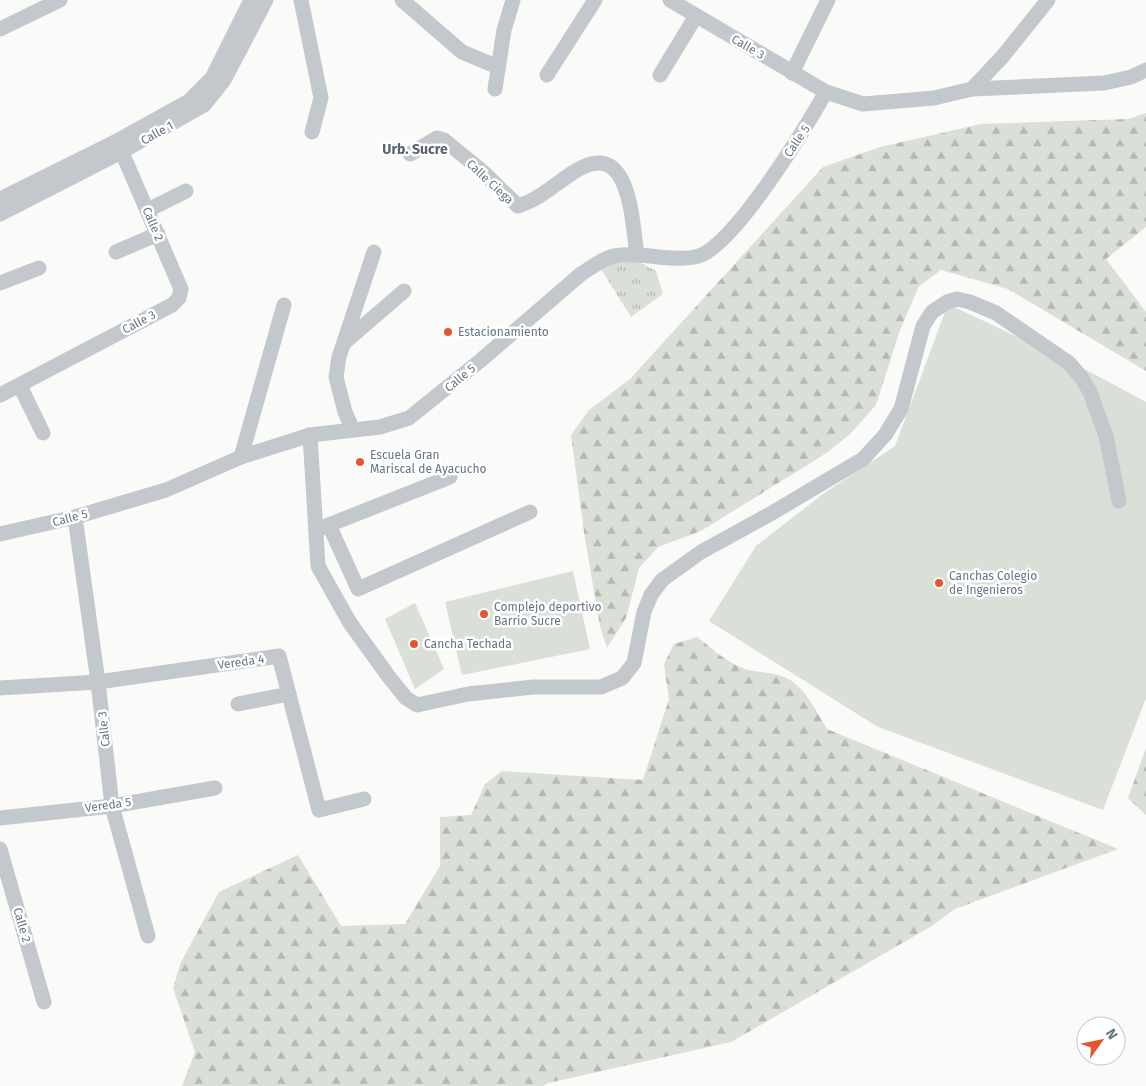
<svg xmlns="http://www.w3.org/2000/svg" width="1146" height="1086" font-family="'Fira Sans',sans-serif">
	<defs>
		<pattern id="forest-firs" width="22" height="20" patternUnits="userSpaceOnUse" patternTransform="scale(1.25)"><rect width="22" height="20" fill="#dadfd7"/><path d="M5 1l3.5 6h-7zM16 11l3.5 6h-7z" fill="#b4b9b4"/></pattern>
		<pattern id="park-tufts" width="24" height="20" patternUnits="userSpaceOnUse" patternTransform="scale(1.25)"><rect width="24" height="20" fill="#dadfd7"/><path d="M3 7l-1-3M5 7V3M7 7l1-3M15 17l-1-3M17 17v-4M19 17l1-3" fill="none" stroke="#b4b9b4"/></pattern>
	</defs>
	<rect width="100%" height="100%" fill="#fafaf8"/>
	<!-- green -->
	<g fill="#dadfd7">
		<polygon points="948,304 1079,366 1146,402 1146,698 1103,810 878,727 709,621 756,546 823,494 895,446"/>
		<polygon points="573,571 590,649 462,675 445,602"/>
		<polygon points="415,603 444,669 415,689 385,619"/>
	</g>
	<!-- forest -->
	<g fill="url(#forest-firs)">
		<polygon points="1146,113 1146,227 1106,259 1146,312 1146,371 1008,289 941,270 919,286 900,330 876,405 849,435 825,454 701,531 658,547 639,568 626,618 607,648 600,626 585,539 571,435 589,410 630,379 823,167 880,147 981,124 1128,119"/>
		<path d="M697,637C712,648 727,663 745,669C761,674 779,671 793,682C808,693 817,713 827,729L1118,849L955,909L930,927L731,1042L548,1083L543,1086H182L195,1052L173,988L181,962L219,892L298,855L341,926L405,924L440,866V817L471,815L485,784L502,771L643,780L669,699L664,664L674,644Z"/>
		<polygon points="1146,748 1146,815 1128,798"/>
	</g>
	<!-- park -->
	<polygon fill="url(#park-tufts)" points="630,257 656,271 663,294 631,317 601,269 612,260"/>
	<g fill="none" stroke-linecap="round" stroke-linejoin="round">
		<!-- minor -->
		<g stroke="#c3c8cc" stroke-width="15">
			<polyline points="301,0 321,98 312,132"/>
			<polyline points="402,0 462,52 498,67"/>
			<polyline points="670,0 826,92 863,104 934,98 972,89 1104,83 1131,77 1146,70"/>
			<polyline points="0,29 60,0"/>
			<polyline points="792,73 828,0"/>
			<polyline points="547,75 595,0"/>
			<polyline points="660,75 696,16"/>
			<polyline points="495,89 504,30 513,0"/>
			<polyline points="972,89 1003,56 1048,0"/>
			<path d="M410,154L437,138L444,140L482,171L518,206C541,199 557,182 577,170C631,138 632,223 637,255"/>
			<polyline points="0,199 117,141 189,101 212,78 251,0"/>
			<polyline points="148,210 186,191"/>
			<polyline points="0,214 123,151 204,105 224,80 266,0"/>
			<polyline points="116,252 158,234"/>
			<polyline points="0,283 39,268"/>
			<polyline points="345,342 404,291"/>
			<polyline points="20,386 43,433"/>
			<polyline points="0,395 172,305 179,298 181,289 117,141"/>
			<polyline points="352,428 345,412 336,377 339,357 374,252"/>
			<polyline points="310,435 318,566 350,623 389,677 406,698 417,705 468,694 533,687 601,687 622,678 634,663 644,612 651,595 662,580 701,552 772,513 863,459 885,435 901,409 923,326 932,312 947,302 957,299 970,302 996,313 1069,363 1081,377 1090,392 1106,436 1119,501"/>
			<polyline points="241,457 284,305"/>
			<polyline points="75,517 98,682 112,806 148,936"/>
			<polyline points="329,525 358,589 530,512"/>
			<polyline points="321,528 450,477"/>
			<path d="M0,534L75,517L166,490L241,457L310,435L380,427L409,418L481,360L581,274C591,268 603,258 614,256C641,251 668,262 695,257C731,252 807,125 826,92"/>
			<polyline points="0,688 98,682 279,656 319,810 364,799"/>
			<polyline points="238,704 289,694"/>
			<polyline points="0,818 112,806 215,788"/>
			<polyline points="0,849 44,1002"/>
		</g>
	</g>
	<!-- markers -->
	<g fill="#e4572e" stroke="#fff" stroke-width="2">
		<circle cx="448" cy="332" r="5"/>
		<circle cx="360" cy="462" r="5"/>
		<circle cx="939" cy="583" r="5"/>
		<circle cx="484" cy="614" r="5"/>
		<circle cx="414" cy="644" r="5"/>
	</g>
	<g text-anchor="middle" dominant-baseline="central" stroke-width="5" stroke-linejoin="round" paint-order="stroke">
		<!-- street labels -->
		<g font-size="12" fill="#657683" stroke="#fff">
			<text transform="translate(748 47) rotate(30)">Calle 3</text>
			<text transform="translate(157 133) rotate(-29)">Calle 1</text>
			<text transform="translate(797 141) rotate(-56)">Calle 5</text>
			<text transform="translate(490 182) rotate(43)">Calle Ciega</text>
			<text transform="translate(153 224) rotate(67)">Calle 2</text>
			<text transform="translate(139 322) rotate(-28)">Calle 3</text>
			<text transform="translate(460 378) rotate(-40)">Calle 5</text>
			<text transform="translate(70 518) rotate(-15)">Calle 5</text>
			<text transform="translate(241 662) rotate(-8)">Vereda 4</text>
			<text transform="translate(104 729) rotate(-96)">Calle 3</text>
			<text transform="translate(108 805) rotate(-8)">Vereda 5</text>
			<text transform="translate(22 925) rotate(74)">Calle 2</text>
		</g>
		<!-- poi labels -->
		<g font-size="12" fill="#657683" stroke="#fff" text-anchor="start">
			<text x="458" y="332">Estacionamiento</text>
			<text x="370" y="455">Escuela Gran<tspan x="370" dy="14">Mariscal de Ayacucho</tspan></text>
			<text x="949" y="576">Canchas Colegio<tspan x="949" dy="14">de Ingenieros</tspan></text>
			<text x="494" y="607">Complejo deportivo<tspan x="494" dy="14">Barrio Sucre</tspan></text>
			<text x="424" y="644">Cancha Techada</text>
		</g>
		<!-- neighbourhood labels -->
		<g font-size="14" font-weight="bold" fill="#57646e" stroke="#fff">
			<text x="415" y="149">Urb. Sucre</text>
		</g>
	</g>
	<!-- north arrow -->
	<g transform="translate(1101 1041) rotate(57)"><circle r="24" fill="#ffffff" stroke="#c1c8cd"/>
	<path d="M0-4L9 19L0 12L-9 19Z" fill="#e4572e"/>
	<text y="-8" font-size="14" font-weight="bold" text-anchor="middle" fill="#657683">N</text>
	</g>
</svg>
